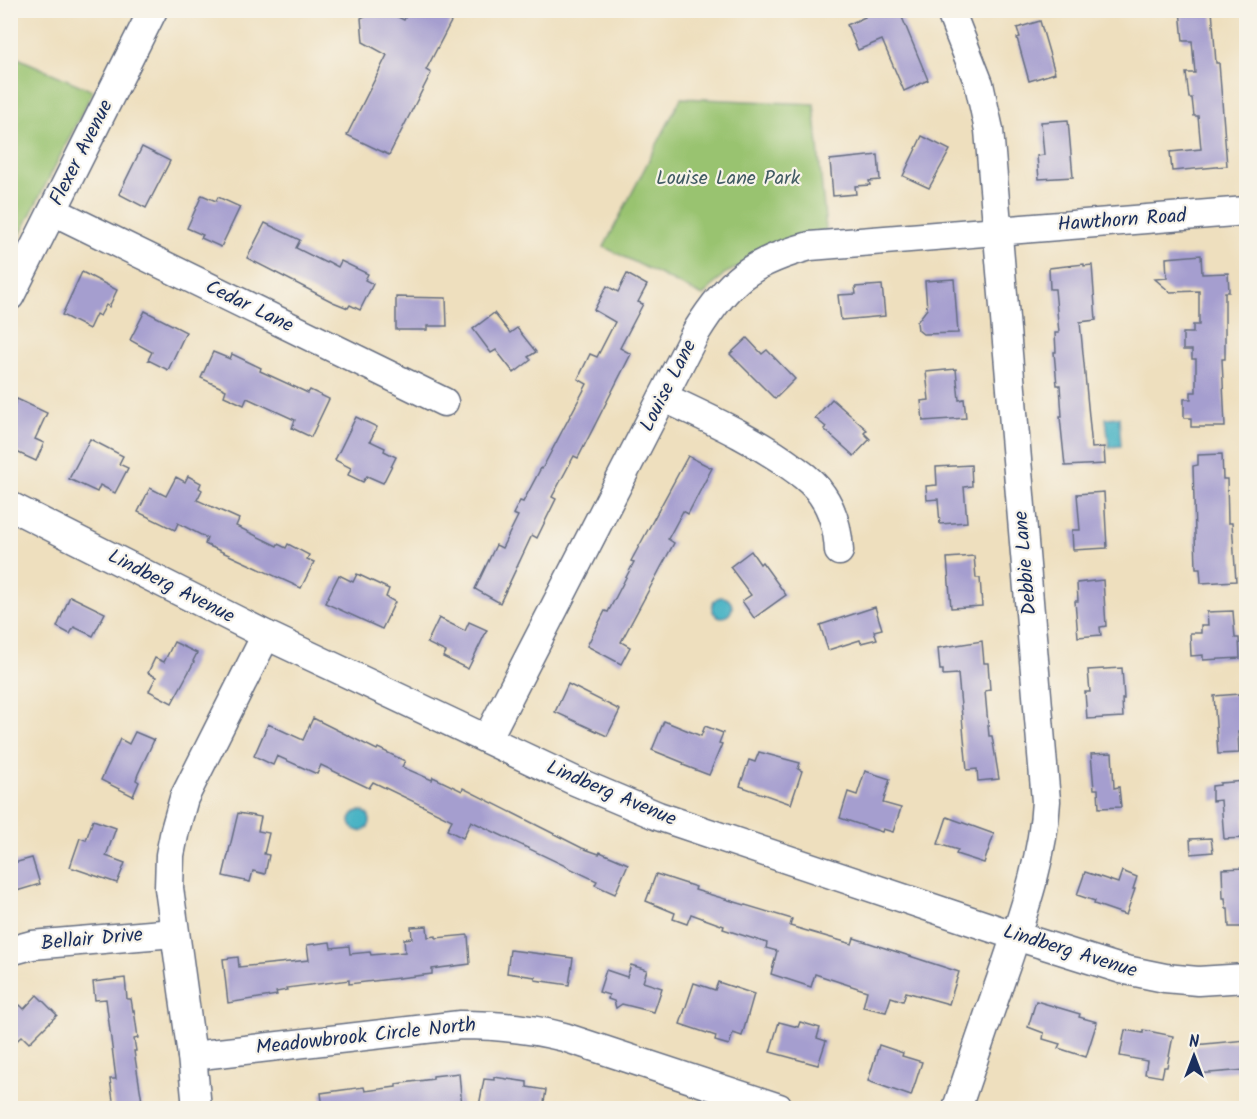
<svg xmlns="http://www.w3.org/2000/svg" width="1257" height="1119" font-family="Kalam,sans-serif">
	<rect width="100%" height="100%" fill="#f7f3e8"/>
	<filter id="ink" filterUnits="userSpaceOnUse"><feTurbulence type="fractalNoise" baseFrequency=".0167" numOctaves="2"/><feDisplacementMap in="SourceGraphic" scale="12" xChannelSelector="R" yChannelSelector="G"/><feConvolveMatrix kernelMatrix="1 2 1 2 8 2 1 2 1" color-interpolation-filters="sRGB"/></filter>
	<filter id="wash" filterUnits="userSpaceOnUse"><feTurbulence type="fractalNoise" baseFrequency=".008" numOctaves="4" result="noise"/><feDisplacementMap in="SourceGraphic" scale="24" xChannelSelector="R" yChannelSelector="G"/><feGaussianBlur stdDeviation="1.35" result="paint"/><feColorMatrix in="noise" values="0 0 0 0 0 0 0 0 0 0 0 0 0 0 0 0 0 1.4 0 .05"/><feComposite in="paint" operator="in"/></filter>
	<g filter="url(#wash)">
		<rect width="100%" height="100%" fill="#eedfbe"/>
		<!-- green -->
		<g fill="#99c36f" stroke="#5a7966" stroke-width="1.5">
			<polygon points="11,55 93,91 14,247 10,246"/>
			<polygon points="681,98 814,104 826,230 803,235 724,274 703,296 604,247"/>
		</g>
		<!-- water -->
		<g fill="#46b2c4" stroke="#307091" stroke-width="1.5">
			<polygon points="1119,417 1121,446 1109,447 1106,418"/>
			<circle cx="722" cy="607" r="10"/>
			<circle cx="360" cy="821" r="10"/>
		</g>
		<g id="blocks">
			<!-- building -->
			<g fill="#a59ecf">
				<polygon points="376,10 384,10 404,20 409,10 457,10 426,70 431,73 389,155 347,135 387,55 363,42 361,18"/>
				<polygon points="862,10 899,10 928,80 904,91 882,40 858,50 847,25 865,17"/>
				<polygon points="1180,10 1212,10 1216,63 1219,63 1227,166 1172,171 1170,152 1201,149 1198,116 1194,116 1192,98 1189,98 1186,73 1195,73 1192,41 1183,41"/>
				<polygon points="1040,21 1055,73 1029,81 1017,38 1020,37 1017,28"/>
				<polygon points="1068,120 1073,177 1039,179 1037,156 1044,155 1041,122"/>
				<polygon points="922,136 950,150 929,188 903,176"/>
				<polygon points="142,147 170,161 146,208 119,194"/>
				<polygon points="878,155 880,180 869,181 870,185 855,186 856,194 833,196 830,160"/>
				<polygon points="202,195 216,201 218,197 240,207 221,247 201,238 203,235 187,228"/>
				<polygon points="265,223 300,240 296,248 326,263 327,261 338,267 341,261 368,274 365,280 373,284 360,310 350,305 348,308 333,302 247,258"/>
				<polygon points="1201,255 1202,274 1228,273 1229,292 1225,292 1225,359 1222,359 1225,427 1191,427 1191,418 1184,418 1184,399 1191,399 1191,392 1196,392 1196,359 1192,359 1192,350 1183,350 1183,333 1193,333 1193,325 1199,325 1199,291 1170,292 1155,279 1167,278 1166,258"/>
				<polygon points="1084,264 1084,266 1092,265 1096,320 1080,322 1092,448 1104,447 1105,464 1065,466 1060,417 1062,417 1060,385 1057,385 1054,352 1056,352 1055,333 1059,333 1055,289 1050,289 1049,268"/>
				<polygon points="82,272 117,290 109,307 106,305 100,316 96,314 89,329 62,315"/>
				<polygon points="627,274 647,285 638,302 643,304 620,348 631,354 578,458 574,456 552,497 556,499 537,538 532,535 500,603 475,589 496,545 502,548 518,516 513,514 520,501 523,502 541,468 542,469 587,384 578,379 590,354 597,357 615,322 594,310 607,286 618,292"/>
				<polygon points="954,279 958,333 923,334 918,330 917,322 927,309 925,281"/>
				<polygon points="882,285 885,316 841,320 838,295 856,294 855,287"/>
				<polygon points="396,297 446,298 447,326 427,326 427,330 396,330"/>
				<polygon points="145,311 186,332 168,370 148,360 152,352 130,340"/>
				<polygon points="494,313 510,333 517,328 536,352 528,357 531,360 514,373 496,350 491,353 473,329"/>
				<polygon points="747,338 762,354 767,350 795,379 775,399 730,354"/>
				<polygon points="213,352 230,359 232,354 261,368 260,371 308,393 310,390 329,399 311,437 292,428 295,420 247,398 244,405 224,396 226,390 201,378"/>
				<polygon points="956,369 959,400 964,399 966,418 923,421 921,401 929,400 926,372"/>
				<polygon points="17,399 47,413 35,439 44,443 36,461 10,449 10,414"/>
				<polygon points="832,399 867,430 864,433 870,439 854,456 824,429 826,427 815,418"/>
				<polygon points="356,417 377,427 370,441 385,448 384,451 396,457 383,483 367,476 363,482 348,475 351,468 335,460"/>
				<polygon points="90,439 123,456 119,464 128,468 115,493 100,485 97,492 69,479"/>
				<polygon points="1222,454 1223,479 1227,479 1228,523 1232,523 1236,581 1201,583 1200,568 1196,568 1193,466 1198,465 1198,455"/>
				<polygon points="688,456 712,468 688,514 683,511 668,539 674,543 621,642 630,647 621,664 587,646 605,611 608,612 634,562 631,561"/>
				<polygon points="971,465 972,486 964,487 967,522 940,524 938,499 927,500 926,486 937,485 936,467"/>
				<polygon points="188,476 201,483 199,488 202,490 197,500 239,519 236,526 277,546 278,544 286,548 288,544 309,555 307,559 314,562 301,588 205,544 207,538 178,523 175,530 138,512 150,488 166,496 176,477 185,482"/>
				<polygon points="1104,492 1107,548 1073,550 1072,530 1080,530 1077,494"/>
				<polygon points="751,551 760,564 762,562 786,595 754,618 742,601 751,595 730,567"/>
				<polygon points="974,556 976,578 980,578 982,606 951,608 947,558"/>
				<polygon points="357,574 389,589 386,597 395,602 382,629 325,603 339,575 353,582"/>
				<polygon points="1103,580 1106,626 1100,627 1101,635 1078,637 1075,601 1078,601 1077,583"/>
				<polygon points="70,596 105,613 93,636 74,627 70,634 57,627"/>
				<polygon points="875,607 882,629 874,631 877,639 861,643 860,640 828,650 820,625"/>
				<polygon points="1233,611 1235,638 1239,638 1240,658 1203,660 1203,655 1191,656 1190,633 1201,633 1201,625 1208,625 1207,612"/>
				<polygon points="439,618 465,631 469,622 487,630 468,669 443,657 446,652 427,643"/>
				<polygon points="982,641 984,663 988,663 990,690 985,691 989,736 992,736 999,779 978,781 977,769 967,770 958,674 943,675 943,670 940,670 938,648"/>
				<polygon points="174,642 197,653 193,661 194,662 172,703 149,691 156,677 148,673 155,658 164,662"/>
				<polygon points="1122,668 1124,699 1122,699 1123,717 1087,719 1085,692 1090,692 1088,670"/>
				<polygon points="568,684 620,710 607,736 555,712"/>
				<polygon points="1239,694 1244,732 1238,732 1239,753 1218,754 1214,696"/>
				<polygon points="313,718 377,750 378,748 405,761 402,767 432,780 433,777 462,791 463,788 582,848 599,854 600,852 628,864 615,894 595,885 597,881 471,821 463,838 447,830 452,820 373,782 369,788 321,765 317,774 277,756 273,765 254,756 268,724 303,740"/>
				<polygon points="664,721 701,736 705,726 723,733 719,743 722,744 709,775 683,765 684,763 652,750"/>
				<polygon points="135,732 154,740 138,774 136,780 139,782 133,796 101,780 120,739 129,744"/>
				<polygon points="759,752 800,763 798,769 802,771 791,804 740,786 749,760 755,762"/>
				<polygon points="1112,753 1114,788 1119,787 1121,807 1099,808 1098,789 1094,789 1091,754"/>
				<polygon points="865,771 890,779 883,803 901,808 893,832 883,829 882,832 840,818 848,792 857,795"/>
				<polygon points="1246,781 1246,818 1244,818 1245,838 1224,839 1221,800 1212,801 1212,786 1220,785 1220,783"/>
				<polygon points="238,813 261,817 258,831 269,833 264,854 269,855 265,874 253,871 250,882 223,876"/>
				<polygon points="947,817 994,834 984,863 956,854 958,850 938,844"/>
				<polygon points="93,820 116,828 106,856 125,863 117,883 70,867 80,838 86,840"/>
				<polygon points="1211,838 1213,852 1191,854 1190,839"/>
				<polygon points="32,858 40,884 10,893 10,864"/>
				<polygon points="1246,868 1246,927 1229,927 1228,908 1226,908 1225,898 1223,898 1222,869"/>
				<polygon points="1122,871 1137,877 1133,889 1135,889 1126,915 1094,904 1095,901 1077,895 1085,872 1118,883"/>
				<polygon points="656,874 696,887 695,890 792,919 790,926 852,944 854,938 959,972 949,1004 906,992 903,1001 891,997 886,1012 863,1007 867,991 815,974 811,987 771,974 777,951 766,948 767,943 723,929 724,926 691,914 687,924 673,919 675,913 646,901"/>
				<polygon points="427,926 428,937 436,936 436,938 468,935 470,964 432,969 432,974 349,984 349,980 286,988 287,990 276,992 277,995 228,1003 223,959 238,957 239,967 309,960 307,945 330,942 331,948 349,946 350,954 370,952 371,955 405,952 404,939 412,938 411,927"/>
				<polygon points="510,950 573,958 569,985 535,980 535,977 507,973"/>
				<polygon points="631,965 647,970 643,982 662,988 654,1012 622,1004 616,1008 614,1001 608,999 609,995 599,992 606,970 627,977"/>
				<polygon points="125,978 127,999 131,999 133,1011 134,1010 138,1038 134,1039 136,1051 134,1051 143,1108 114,1108 110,1079 116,1079 106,999 95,1000 93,982"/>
				<polygon points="718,982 754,994 742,1036 733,1033 729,1045 715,1041 716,1036 680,1024 694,983 715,990"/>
				<polygon points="37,995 57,1015 29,1043 22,1036 10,1047 10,1015 20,1005 24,1009"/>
				<polygon points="1036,1001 1080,1014 1079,1017 1097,1022 1086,1057 1058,1048 1060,1044 1043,1039 1044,1033 1028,1027"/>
				<polygon points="779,1022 798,1027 800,1022 820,1028 817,1038 826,1041 818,1065 770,1052"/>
				<polygon points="1125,1030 1143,1033 1143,1030 1173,1036 1167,1067 1164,1067 1162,1077 1145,1074 1147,1061 1120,1056"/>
				<polygon points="1246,1040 1246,1070 1197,1074 1195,1045"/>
				<polygon points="879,1045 903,1053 902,1056 922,1062 911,1096 868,1081"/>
				<polygon points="459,1073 462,1106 445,1108 323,1108 321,1093 364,1087 365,1091 396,1087 396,1084 433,1079 433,1076"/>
				<polygon points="494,1077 527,1082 527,1087 546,1090 543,1108 495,1108 479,1106 484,1079 494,1080"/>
			</g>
		</g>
	</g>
	<g filter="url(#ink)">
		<use href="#blocks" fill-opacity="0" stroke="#656d80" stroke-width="1.5"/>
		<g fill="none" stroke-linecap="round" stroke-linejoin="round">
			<!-- minor casing -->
			<g stroke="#656d80" stroke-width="31">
				<g id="minor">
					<path d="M950,10L979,84L989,130L1046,801C1043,858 1024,911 1006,965C989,1013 973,1061 957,1108"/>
					<polyline points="53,211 444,402"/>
					<polyline points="10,296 153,10"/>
					<path d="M663,397C709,419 755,439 796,470C806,477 815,484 822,495C834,512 838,531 839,551"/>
					<polyline points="10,506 266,635 575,781 658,816 1016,936 1121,969 1165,978 1198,981 1246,978"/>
					<path d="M487,739L696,332C729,279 751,262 810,246L1246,211"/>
					<polyline points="10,951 32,945 174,933"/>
					<path d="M192,1056L460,1025C496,1025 529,1028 564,1037L779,1108"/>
					<polyline points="197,1108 192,1056 169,888 170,855 175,830 184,798 266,635"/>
				</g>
			</g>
			<!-- minor -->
			<use href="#minor" stroke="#fff" stroke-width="28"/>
		</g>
	</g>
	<g text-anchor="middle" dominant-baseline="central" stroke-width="4.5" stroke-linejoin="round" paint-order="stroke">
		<!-- street labels -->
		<g font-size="20" fill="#1b2f5e" stroke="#f7f3e8">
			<text transform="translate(82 153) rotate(-63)">Flexer Avenue</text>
			<text transform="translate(1122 221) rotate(-4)">Hawthorn Road</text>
			<text transform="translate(249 307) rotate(26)">Cedar Lane</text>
			<text transform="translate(669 386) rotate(-63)">Louise Lane</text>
			<text transform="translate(1026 563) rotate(-95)">Debbie Lane</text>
			<text transform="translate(171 587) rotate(27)">Lindberg Avenue</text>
			<text transform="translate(611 794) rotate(23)">Lindberg Avenue</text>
			<text transform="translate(92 940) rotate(-5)">Bellair Drive</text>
			<text transform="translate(1070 952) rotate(17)">Lindberg Avenue</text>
			<text transform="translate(366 1037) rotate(-6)">Meadowbrook Circle North</text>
		</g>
		<!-- park labels -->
		<g font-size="20" fill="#415b63" stroke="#f7f3e8">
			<text x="728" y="179">Louise Lane Park</text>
		</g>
	</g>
	<!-- margin -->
	<rect width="1257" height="1119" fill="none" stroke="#f7f3e8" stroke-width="36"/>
	<!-- north arrow -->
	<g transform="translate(1194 1056)" stroke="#f7f3e8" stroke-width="4.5" paint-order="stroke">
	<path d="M0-4.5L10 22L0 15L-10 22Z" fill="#1b2f5e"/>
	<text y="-9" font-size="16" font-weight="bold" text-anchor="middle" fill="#1b2f5e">N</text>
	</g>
</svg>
